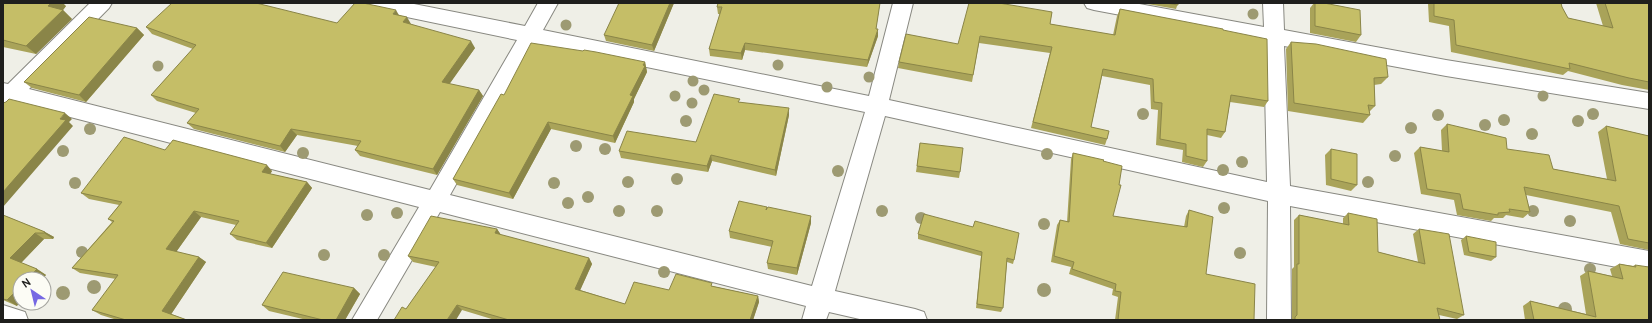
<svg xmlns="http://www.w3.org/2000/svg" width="1652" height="323" font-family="Cabin,sans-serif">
	<rect width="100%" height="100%" fill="#efefe7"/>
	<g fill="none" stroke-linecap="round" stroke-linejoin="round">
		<!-- minor casing -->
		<g stroke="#888881" stroke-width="2">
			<g id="minor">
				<path d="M90,3H112L109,8L29,89L430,190L517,40L373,10L366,8L363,3H409L525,26L538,3H558L543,30L869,96L893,3H913L889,100L1267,182L1264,42L1094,10L1087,8L1084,3H1134L1264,27L1263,3H1283L1284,30L1446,60L1649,93V109L1446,76L1284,46L1290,186L1649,251V273L1290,206L1291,320H1267L1268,201L885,116L835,291L915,309L924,312L927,320H864L829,312L826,320H802L806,306L440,212L377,320H352L419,207L16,103L11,107L3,109V83L8,84ZM535,44L865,112L812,286L450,195Z"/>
				<polygon points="3,305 25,312 28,320 3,320"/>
			</g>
		</g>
		<!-- minor -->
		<use href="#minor" fill="#fff" fill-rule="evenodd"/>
	</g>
	<!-- trees -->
	<g fill="#9d9a72">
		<circle cx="1253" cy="14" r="5.5"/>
		<circle cx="566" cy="25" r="5.5"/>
		<circle cx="778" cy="65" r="5.5"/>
		<circle cx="158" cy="66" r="5.5"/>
		<circle cx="869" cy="77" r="5.5"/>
		<circle cx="693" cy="81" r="5.5"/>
		<circle cx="827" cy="87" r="5.5"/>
		<circle cx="704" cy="90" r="5.5"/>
		<circle cx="675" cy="96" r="5.5"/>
		<circle cx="1543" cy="96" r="5.5"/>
		<circle cx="692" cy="103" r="5.5"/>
		<circle cx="1143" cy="114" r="6"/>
		<circle cx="1593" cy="114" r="6"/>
		<circle cx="1438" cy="115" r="6"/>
		<circle cx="1504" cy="120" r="6"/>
		<circle cx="686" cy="121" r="6"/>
		<circle cx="1578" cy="121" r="6"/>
		<circle cx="1485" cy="125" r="6"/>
		<circle cx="1411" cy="128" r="6"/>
		<circle cx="90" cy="129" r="6"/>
		<circle cx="1532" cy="134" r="6"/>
		<circle cx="576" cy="146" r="6"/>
		<circle cx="605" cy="149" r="6"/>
		<circle cx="63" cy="151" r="6"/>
		<circle cx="303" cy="153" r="6"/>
		<circle cx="1047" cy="154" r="6"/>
		<circle cx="1395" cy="156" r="6"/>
		<circle cx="1242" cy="162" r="6"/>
		<circle cx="1223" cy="170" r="6"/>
		<circle cx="838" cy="171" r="6"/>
		<circle cx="677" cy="179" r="6"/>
		<circle cx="628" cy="182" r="6"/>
		<circle cx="1368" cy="182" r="6"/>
		<circle cx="75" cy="183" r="6"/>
		<circle cx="554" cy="183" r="6"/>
		<circle cx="588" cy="197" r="6"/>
		<circle cx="568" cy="203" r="6"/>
		<circle cx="1224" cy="208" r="6"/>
		<circle cx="619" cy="211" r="6"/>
		<circle cx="657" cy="211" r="6"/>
		<circle cx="882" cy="211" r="6"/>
		<circle cx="1533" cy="211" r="6"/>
		<circle cx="397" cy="213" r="6"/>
		<circle cx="367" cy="215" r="6"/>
		<circle cx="921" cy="218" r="6"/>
		<circle cx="1570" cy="221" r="6"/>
		<circle cx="1044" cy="224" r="6"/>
		<circle cx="82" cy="252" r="6"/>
		<circle cx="1240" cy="253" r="6"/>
		<circle cx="324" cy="255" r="6"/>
		<circle cx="384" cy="255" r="6"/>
		<circle cx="1590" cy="269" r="6"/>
		<circle cx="664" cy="272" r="6"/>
		<circle cx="94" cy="287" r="7"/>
		<circle cx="1044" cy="290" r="7"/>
		<circle cx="63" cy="293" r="7"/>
		<circle cx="1565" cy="309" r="7"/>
	</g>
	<!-- wall -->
	<g fill="#a9a359">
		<polygon points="3,3 66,6 63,10 72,19 36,54 3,47"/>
		<polygon points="674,3 654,51 606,41 604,35"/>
		<polygon points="718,3 880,3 876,29 878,36 867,67 745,50 742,60 710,56 709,49 720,14 718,14 717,7"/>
		<polygon points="1142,3 1178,3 1176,9"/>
		<polygon points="1314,3 1324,3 1361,35 1356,42 1310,33 1310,8"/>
		<polygon points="1428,3 1561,3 1562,7 1568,18 1603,26 1596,3 1649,3 1649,90 1622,85 1568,71 1563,75 1451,52 1449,26 1429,22"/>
		<polygon points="1120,9 1223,30 1268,101 1264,107 1230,102 1225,132 1221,138 1207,135 1207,161 1203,167 1182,162 1183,150 1156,145 1158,110 1151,109 1150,85 1102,76 1091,127 1107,139 1105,145 1031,128 1050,53 979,43 972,82 898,68 899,62 958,44 1052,12 1050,24 1113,35 1117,16"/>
		<polygon points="399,15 411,24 475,48 449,84 479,90 483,96 437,175 360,156 355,150 358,146 297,135 285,152 194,129 187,123 196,113 157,101 151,95 193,49 152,34 146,27 337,23"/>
		<polygon points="137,28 144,35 86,102 32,88 24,82"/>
		<polygon points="1291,42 1388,77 1381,84 1374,85 1375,106 1369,112 1370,115 1363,123 1288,111 1286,49"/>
		<polygon points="645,62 647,72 634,99 634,102 615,143 551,129 513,199 457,185 453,179 504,95"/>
		<polygon points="740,102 789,115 776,176 712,161 708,172 621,158 619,151 696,142"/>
		<polygon points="1447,124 1507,149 1553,169 1607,179 1598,132 1606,126 1649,136 1649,250 1620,244 1611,212 1526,195 1530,212 1523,218 1506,215 1503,218 1494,218 1491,221 1457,215 1454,200 1421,194 1414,153 1420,147 1442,151 1441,130"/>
		<polygon points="920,143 960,172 959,178 916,172"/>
		<polygon points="1331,149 1357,185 1351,191 1326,185 1325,155"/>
		<polygon points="165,150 272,171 270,174 307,182 312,188 272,248 237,240 230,234 236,225 201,217 176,252 199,257 206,262 171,314 187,320 117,320 101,315 92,310 116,279 80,273 72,268 112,222 108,219 119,205 89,199 81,193"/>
		<polygon points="1073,153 1103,161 1113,216 1184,227 1186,216 1189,210 1206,274 1254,320 1115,320 1118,297 1112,295 1113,289 1069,274 1071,267 1051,262 1057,225 1060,220 1067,222 1071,159"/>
		<polygon points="767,209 811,216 811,223 797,275 768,269 767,263 772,247 730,238 729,231"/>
		<polygon points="1348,213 1378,252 1418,262 1413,234 1419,229 1464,315 1457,319 1439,315 1440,320 1291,320 1292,319 1292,269 1294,267 1294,220 1299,215 1343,224 1343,218"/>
		<polygon points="3,215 45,232 54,237 53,239 44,239 21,263 37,269 46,275 42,279 20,279 17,306 3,300"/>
		<polygon points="497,229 501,235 589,258 592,264 580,290 625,304 669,290 712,286 758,296 759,302 753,320 495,320 462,310 406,309 436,267 413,262 408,256"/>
		<polygon points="918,234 1014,260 1013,264 1007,262 1003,308 1001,312 976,308 981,256 918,239"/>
		<polygon points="1466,236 1496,257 1491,261 1464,255 1461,240"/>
		<polygon points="1619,264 1633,266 1635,265 1649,320 1525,320 1523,306 1530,301 1586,314 1580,276 1588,271 1612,276 1610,269"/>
		<polygon points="354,288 360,294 345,320 307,320 269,311 262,305"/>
	</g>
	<!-- shaded-wall -->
	<g fill="#8a8548">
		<polygon points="51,3 63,3 66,6 63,10 72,19 36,54 26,46 48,6"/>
		<polygon points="670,3 674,3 654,51 652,45"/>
		<polygon points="396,10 400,17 393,14"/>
		<polygon points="407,17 411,24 403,22"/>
		<polygon points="137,28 144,35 86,102 79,95"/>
		<polygon points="878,29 878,36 867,67 868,60"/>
		<polygon points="471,41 475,48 446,89 442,82"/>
		<polygon points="745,43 745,50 742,60 741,53"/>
		<polygon points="645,62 647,72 634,99 634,102 615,143 613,136"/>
		<polygon points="479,90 483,96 437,175 433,169"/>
		<polygon points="789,108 789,115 776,176 775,170"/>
		<polygon points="65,113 72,119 69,122 73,126 3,207 3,192"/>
		<polygon points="548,122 551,129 513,199 509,193"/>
		<polygon points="291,129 297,135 285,152 280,146"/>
		<polygon points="711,155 712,161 708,172 707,166"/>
		<polygon points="267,165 272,171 268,178 262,172"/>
		<polygon points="307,182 312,188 272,248 266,243"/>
		<polygon points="194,211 201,217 174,255 166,249"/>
		<polygon points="811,216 811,223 797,275 797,268"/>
		<polygon points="497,229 501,235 495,233"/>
		<polygon points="45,232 54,237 53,239 44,233"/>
		<polygon points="35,233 44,239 20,264 10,258"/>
		<polygon points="199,257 206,262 170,316 162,311"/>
		<polygon points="589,258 592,264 578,295 575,289"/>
		<polygon points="37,269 46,275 42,279 27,279"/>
		<polygon points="20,287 20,302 17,306 7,300"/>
		<polygon points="354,288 360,294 345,320 336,320"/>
		<polygon points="758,296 759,302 753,320 750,320"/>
		<polygon points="457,305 462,310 456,320 447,320"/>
	</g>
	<!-- building -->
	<g fill="#c5be67" stroke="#8a8548">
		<polygon points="3,3 51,3 48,6 63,10 26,46 3,40"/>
		<polygon points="172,3 256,3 337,23 355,3 363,3 396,10 393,14 407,17 403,22 471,41 442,82 479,90 433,169 355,150 361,141 291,129 280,146 187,123 199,109 151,95 196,45 146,27"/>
		<polygon points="619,3 670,3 652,45 604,35"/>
		<polygon points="718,3 880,3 876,29 878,29 868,60 745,43 741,53 709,49 722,7 717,7"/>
		<polygon points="969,3 999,3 1052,12 1050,24 1115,35 1120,9 1223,29 1223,30 1267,39 1268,101 1231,95 1225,132 1207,129 1207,161 1186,156 1186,144 1160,139 1162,103 1154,102 1153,79 1103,69 1091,127 1109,131 1107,139 1033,122 1052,47 980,36 973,75 899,62 906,34 958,44"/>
		<polygon points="1166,3 1178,3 1178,5"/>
		<polygon points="1315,3 1324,3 1360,10 1361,35 1315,26"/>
		<polygon points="1434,3 1561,3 1562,7 1568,18 1613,28 1605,3 1649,3 1649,82 1629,78 1569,63 1570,69 1456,45 1454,20 1434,16"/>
		<polygon points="89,17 137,28 79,95 24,82"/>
		<polygon points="1291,42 1316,44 1386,59 1388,77 1374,78 1375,106 1368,105 1370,115 1294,103"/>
		<polygon points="531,43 583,51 584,50 596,52 645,62 643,65 645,66 630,95 633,96 613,136 548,122 509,193 453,179 501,94 504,95"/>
		<polygon points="714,94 740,99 738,102 789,108 775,170 711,155 707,166 619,151 627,131 696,142"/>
		<polygon points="9,99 65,113 60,119 66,120 3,192 3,103 6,102"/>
		<polygon points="1447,124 1506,138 1507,149 1549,155 1553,169 1616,181 1606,126 1649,136 1649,243 1628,239 1619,206 1524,187 1530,212 1509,209 1510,212 1498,213 1498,215 1463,209 1460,194 1427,189 1420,147 1449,152"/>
		<polygon points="124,137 165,150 173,140 267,165 262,172 307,182 266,243 230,234 239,221 194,211 166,249 199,257 162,311 187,320 126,320 92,310 118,275 72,268 114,221 108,219 122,202 81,193"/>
		<polygon points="920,143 963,148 960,172 917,166"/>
		<polygon points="1331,149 1357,154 1357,185 1331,179"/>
		<polygon points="1073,153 1104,160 1103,161 1122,166 1119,185 1121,185 1113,216 1187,227 1189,210 1213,217 1206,274 1255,284 1254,320 1118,320 1121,292 1115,291 1116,284 1072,269 1074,262 1054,256 1060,220 1069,222"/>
		<polygon points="739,201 767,207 766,210 768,207 811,216 797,268 767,263 773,241 729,231"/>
		<polygon points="1348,213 1377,219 1378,252 1425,264 1419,229 1449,234 1464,315 1437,308 1440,320 1295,320 1295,317 1297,315 1297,264 1299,264 1299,215 1349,225"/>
		<polygon points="924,214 973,227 975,221 1019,233 1014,260 1007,258 1003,308 977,304 982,252 918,234"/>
		<polygon points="3,215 45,232 44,233 35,233 10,258 37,269 27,279 20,279 20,287 7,300 3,299"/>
		<polygon points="431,216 497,229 495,233 589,258 575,289 625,304 634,282 669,290 676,274 712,283 711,286 758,296 750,320 509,320 457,305 447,320 394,320 402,307 406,309 439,262 408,256"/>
		<polygon points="1466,236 1496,242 1496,257 1469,252"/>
		<polygon points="1619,264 1636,267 1635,265 1649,267 1649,320 1534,320 1530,301 1596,317 1588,271 1623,279"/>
		<polygon points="283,272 354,288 336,320 323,320 262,305"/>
	</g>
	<!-- border -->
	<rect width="1652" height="323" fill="none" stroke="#1f1f1d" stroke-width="8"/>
	<!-- north arrow -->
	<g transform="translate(32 291) rotate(325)"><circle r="19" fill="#fcfcf5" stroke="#a4a49f"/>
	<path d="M0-3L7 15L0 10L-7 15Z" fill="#7668e3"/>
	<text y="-6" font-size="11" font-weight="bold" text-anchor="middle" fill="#1f1f1d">N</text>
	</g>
</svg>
